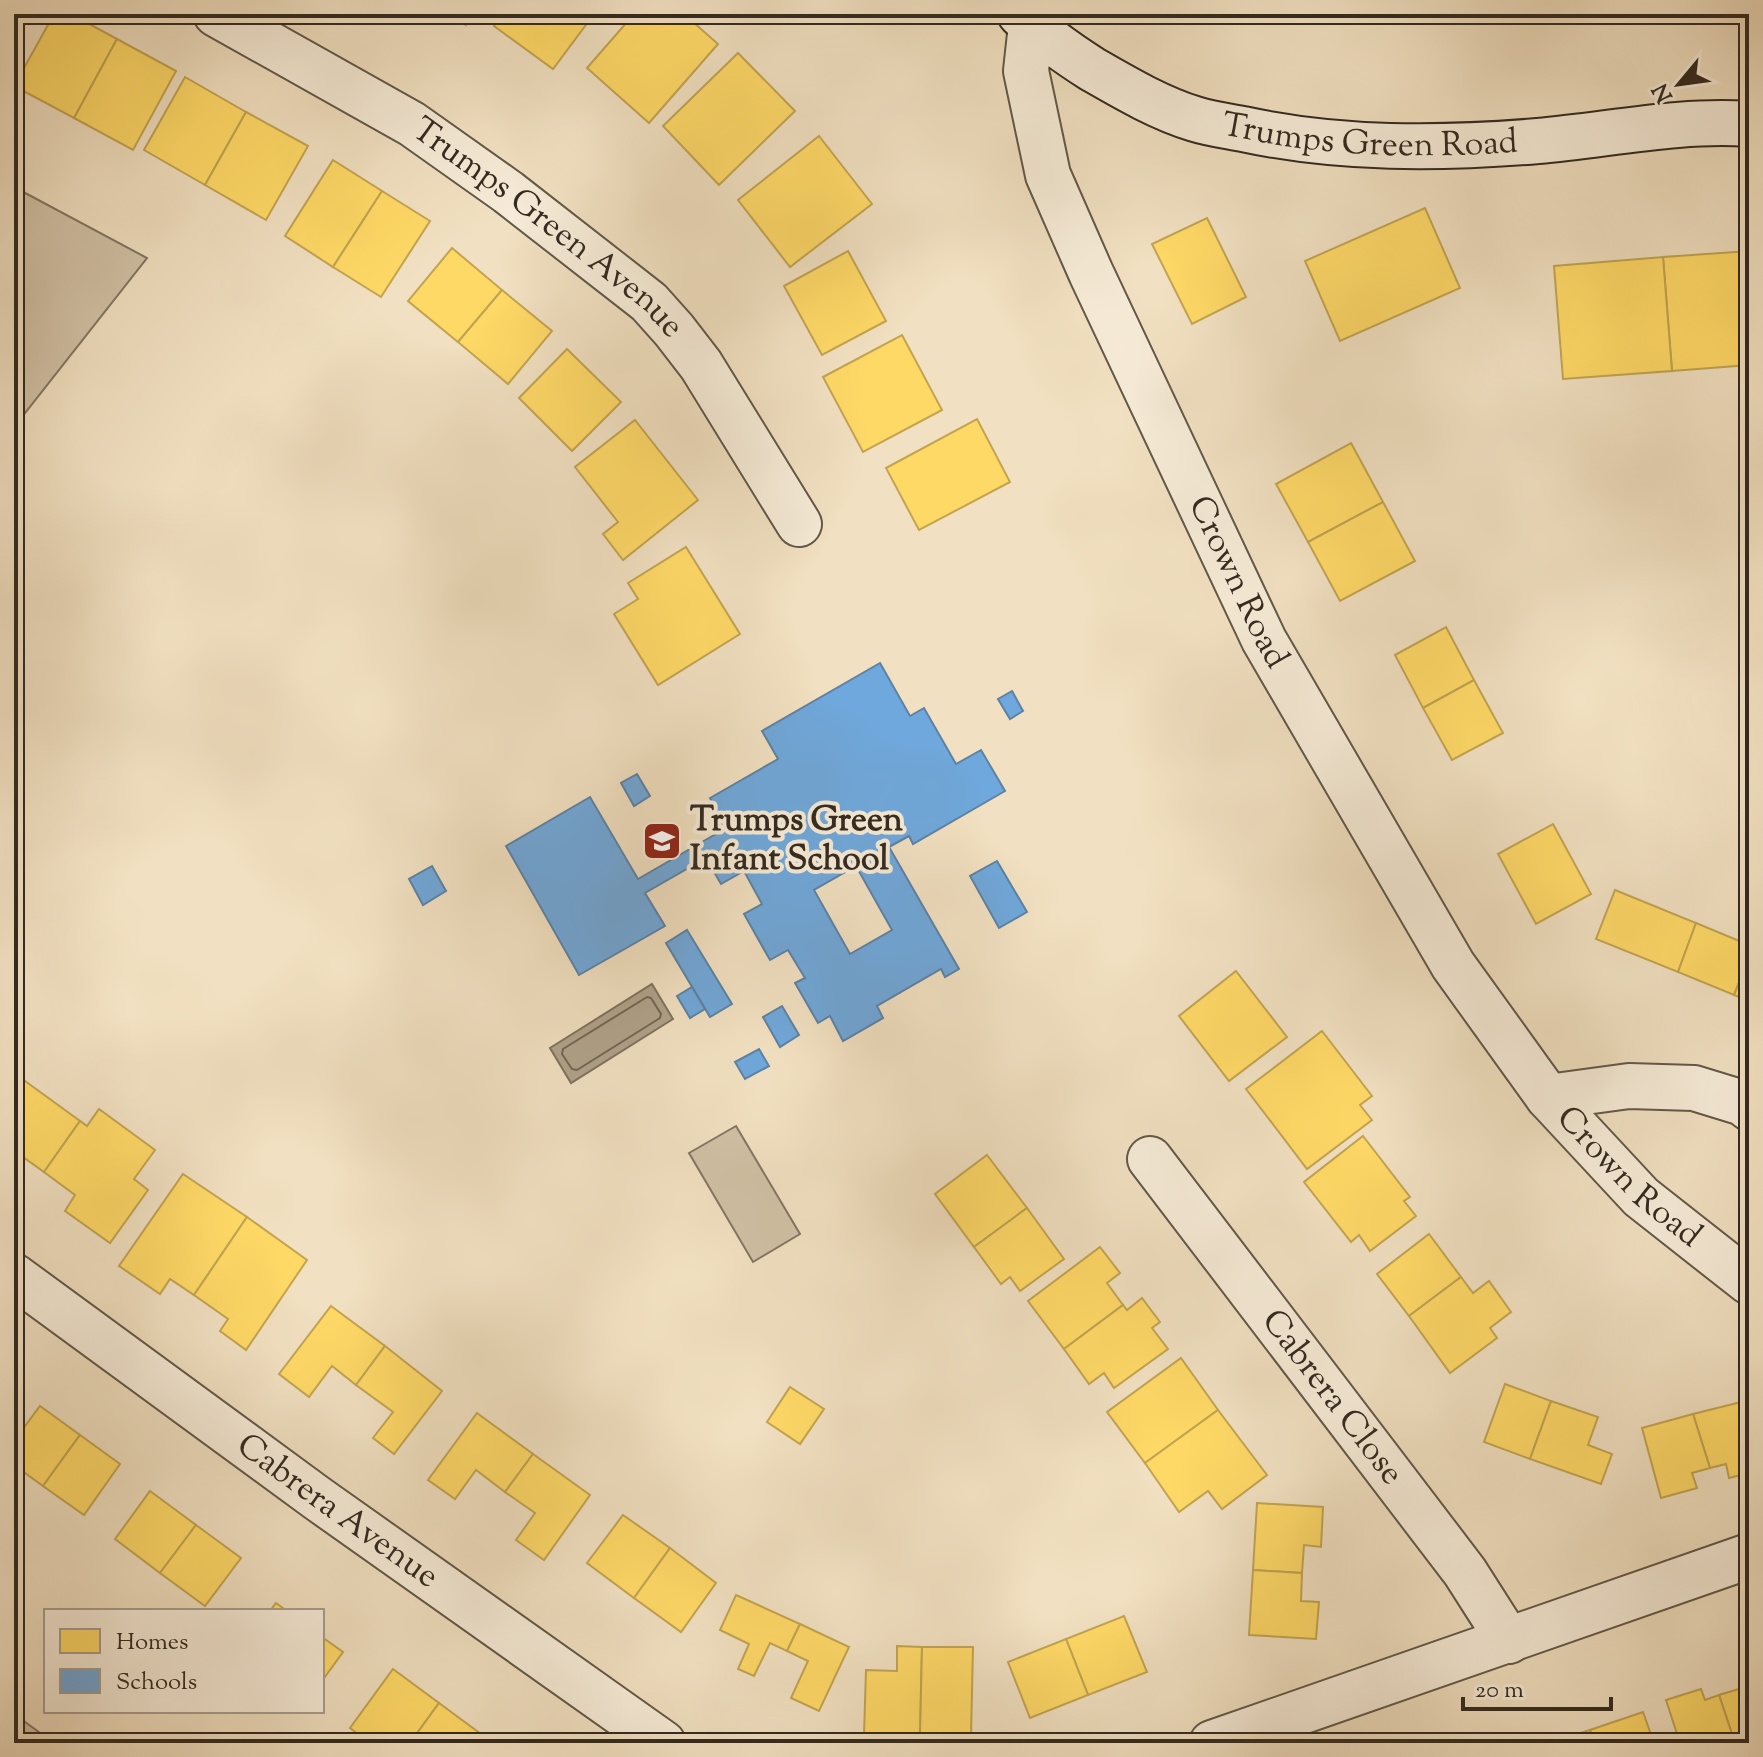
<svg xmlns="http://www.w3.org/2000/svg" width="1763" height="1757" font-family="'Sorts Mill Goudy',serif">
	<rect width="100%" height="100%" fill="#f1e0c1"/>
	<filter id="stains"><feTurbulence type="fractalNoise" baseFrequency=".0025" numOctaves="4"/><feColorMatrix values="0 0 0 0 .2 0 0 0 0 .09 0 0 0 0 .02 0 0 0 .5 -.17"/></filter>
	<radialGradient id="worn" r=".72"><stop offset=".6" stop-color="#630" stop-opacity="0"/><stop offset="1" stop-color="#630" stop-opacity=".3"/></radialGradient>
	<!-- green -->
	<g fill="#d1c1a6" stroke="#827663" stroke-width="2">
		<polygon points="14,187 147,258 14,427"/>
		<polygon points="736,1126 800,1234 753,1262 689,1153"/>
		<polygon points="14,1714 54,1743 14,1743"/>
	</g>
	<!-- water -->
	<polygon fill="#b0a28a" stroke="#7e7260" stroke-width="2" points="652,984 673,1019 571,1083 550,1048"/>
	<!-- homes -->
	<g fill="#ffd966" stroke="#c2a451" stroke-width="2">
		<polygon points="54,14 71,14 117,39 74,118 14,86"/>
		<polygon points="447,14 472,14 466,25"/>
		<polygon points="503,14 594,14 553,69 494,26"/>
		<polygon points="634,14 684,14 718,44 649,123 587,68"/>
		<polygon points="117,39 176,71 133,150 74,118"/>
		<polygon points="738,53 795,111 719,185 663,126"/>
		<polygon points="185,77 246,112 205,185 144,150"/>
		<polygon points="246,112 308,146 266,220 205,185"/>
		<polygon points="819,136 872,204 790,267 738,200"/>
		<polygon points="333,160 382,191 333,267 285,236"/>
		<polygon points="382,191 430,221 381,297 333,267"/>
		<polygon points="1425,208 1460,288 1340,341 1305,261"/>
		<polygon points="1207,218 1246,297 1192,324 1152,244"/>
		<polygon points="452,248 502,290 458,342 408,301"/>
		<polygon points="848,251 886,321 822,355 784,286"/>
		<polygon points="1749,251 1749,365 1672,371 1663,257"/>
		<polygon points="1663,257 1672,371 1563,379 1554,266"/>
		<polygon points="502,290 552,331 508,384 458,342"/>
		<polygon points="902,335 942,410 863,452 823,377"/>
		<polygon points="567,349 621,402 572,451 519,398"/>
		<polygon points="977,419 1010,482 919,530 886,468"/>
		<polygon points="635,420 698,500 623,560 603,534 618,522 575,467"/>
		<polygon points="1351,443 1383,502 1308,542 1276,484"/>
		<polygon points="1383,502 1415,561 1340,601 1308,542"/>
		<polygon points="686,547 740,634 658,685 614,614 638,599 628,583"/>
		<polygon points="1446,627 1474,680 1423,708 1395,655"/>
		<polygon points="1474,680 1503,733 1452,760 1423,708"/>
		<polygon points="1553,824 1591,894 1536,924 1498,854"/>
		<polygon points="1615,890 1696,923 1678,972 1596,939"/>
		<polygon points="1696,923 1749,945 1749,958 1734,995 1678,972"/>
		<polygon points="1749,958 1749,1001 1734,995"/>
		<polygon points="1236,971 1287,1037 1229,1081 1179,1016"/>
		<polygon points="1322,1031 1372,1096 1360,1105 1372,1120 1307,1169 1246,1089"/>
		<polygon points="14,1073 80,1121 44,1172 23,1157 14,1170"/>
		<polygon points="99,1109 155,1150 134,1179 148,1190 110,1243 65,1211 75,1195 44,1172 80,1121 87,1126"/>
		<polygon points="1363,1136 1410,1197 1404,1201 1416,1216 1370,1251 1359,1235 1351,1242 1304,1182"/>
		<polygon points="987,1155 1027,1208 974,1247 935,1194"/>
		<polygon points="183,1174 247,1217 194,1295 170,1279 160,1294 119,1266"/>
		<polygon points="1027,1208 1064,1259 1020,1291 1010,1277 1001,1284 974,1247"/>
		<polygon points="247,1217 307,1260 246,1350 220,1331 228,1319 194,1295"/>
		<polygon points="1429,1234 1461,1277 1409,1316 1377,1274"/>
		<polygon points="1100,1247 1120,1273 1107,1283 1123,1305 1064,1349 1028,1301"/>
		<polygon points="1461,1277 1473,1293 1489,1281 1511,1312 1490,1328 1497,1338 1450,1373 1409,1316"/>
		<polygon points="1142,1298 1160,1322 1152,1328 1168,1349 1114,1388 1104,1373 1089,1384 1064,1349 1123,1305 1127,1310"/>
		<polygon points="331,1306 385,1346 356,1385 332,1366 309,1397 279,1374"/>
		<polygon points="385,1346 442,1391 394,1454 373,1438 393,1412 356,1385"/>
		<polygon points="1181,1358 1218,1410 1145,1463 1107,1412"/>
		<polygon points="1505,1384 1551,1401 1530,1459 1484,1442"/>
		<polygon points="790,1387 824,1409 800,1444 767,1422"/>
		<polygon points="1749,1400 1749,1473 1729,1478 1726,1464 1710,1468 1693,1414"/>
		<polygon points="1551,1401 1598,1417 1588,1445 1612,1454 1601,1484 1530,1459"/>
		<polygon points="40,1406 80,1435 43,1486 14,1465 14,1441"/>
		<polygon points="1218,1410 1267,1475 1222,1509 1208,1491 1179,1512 1145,1463"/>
		<polygon points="477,1413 533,1454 505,1492 476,1470 455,1499 428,1480"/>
		<polygon points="1693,1414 1710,1468 1692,1473 1697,1488 1661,1498 1642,1428"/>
		<polygon points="80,1435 120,1464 84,1515 43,1486"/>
		<polygon points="533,1454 590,1495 544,1560 516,1540 535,1513 505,1492"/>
		<polygon points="150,1491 196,1525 160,1573 115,1539"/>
		<polygon points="1257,1503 1323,1507 1321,1547 1304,1545 1302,1573 1253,1570"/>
		<polygon points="623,1515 670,1548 634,1598 587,1563"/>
		<polygon points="196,1525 241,1558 205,1606 160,1573"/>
		<polygon points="670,1548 716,1583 681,1632 634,1598"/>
		<polygon points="1253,1570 1302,1573 1301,1601 1319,1602 1316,1639 1249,1635"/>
		<polygon points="736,1595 800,1624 787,1651 770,1643 754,1676 738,1669 749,1644 720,1630"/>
		<polygon points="276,1603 287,1611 270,1611"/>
		<polygon points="1124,1616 1147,1672 1088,1695 1066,1639"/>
		<polygon points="800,1624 849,1647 819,1711 791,1698 808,1661 787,1651"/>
		<polygon points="322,1637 343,1652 322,1681"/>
		<polygon points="1066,1639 1088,1695 1030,1718 1008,1662"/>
		<polygon points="897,1646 922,1647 920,1735 864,1734 866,1670 897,1671"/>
		<polygon points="922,1647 973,1647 971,1736 920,1735"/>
		<polygon points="393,1669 439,1703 410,1743 370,1743 350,1728"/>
		<polygon points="1749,1686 1749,1743 1735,1743 1719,1695"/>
		<polygon points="1701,1689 1705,1700 1719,1695 1735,1743 1680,1743 1666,1700"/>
		<polygon points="439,1703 485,1737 480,1743 410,1743"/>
		<polygon points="1643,1712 1654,1743 1594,1743 1590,1730"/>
		<polygon points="1590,1730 1594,1743 1549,1743"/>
	</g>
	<!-- schools -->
	<g fill="#6fa8dc" stroke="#5d82a4" stroke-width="2" fill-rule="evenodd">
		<path d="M880,663L910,716L924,708L956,764L981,750L1005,791L913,844L909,836L889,847L959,969L945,977L941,969L877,1006L883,1018L843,1041L830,1016L818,1023L795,983L805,978L788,950L770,960L744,914L762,904L744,871L721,884L706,858L645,893L665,926L579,975L506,846L590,797L638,879L721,831L718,826L724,823L710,798L778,759L762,731ZM856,866L892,930L850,954L814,890Z"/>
		<polygon points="1012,691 1023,711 1010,719 998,699"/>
		<polygon points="637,774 650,796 634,806 621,783"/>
		<polygon points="997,861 1027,912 999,928 970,876"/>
		<polygon points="432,866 446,891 423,905 409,879"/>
		<polygon points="687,930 732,1004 710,1017 666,943"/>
		<polygon points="692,987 705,1009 690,1018 677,996"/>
		<polygon points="782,1006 799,1035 780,1047 763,1017"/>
		<polygon points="759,1049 769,1066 745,1079 735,1062"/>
	</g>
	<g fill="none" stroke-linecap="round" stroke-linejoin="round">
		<!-- shore -->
		<polygon stroke="#726655" stroke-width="2" points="647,997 651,998 661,1014 660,1018 577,1070 572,1069 562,1054 563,1049"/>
		<!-- street casing -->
		<g stroke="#625848" stroke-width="48">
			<g id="street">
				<path id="s1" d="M216,14L412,124L508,192L649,302L674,330L701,365L799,524"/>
				<path id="s2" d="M1031,25L1026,71L1048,175L1091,273L1264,640L1453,965L1548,1097L1641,1197L1749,1282"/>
				<polyline points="1548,1097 1629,1086 1694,1088 1743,1103 1749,1108"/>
				<path id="s3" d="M1150,1159L1465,1572L1509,1641"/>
				<path id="s4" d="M14,1276L317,1498L663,1743"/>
				<polyline points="1212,1743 1749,1556"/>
			</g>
		</g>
		<!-- secondary casing -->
		<g stroke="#332a20" stroke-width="48">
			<g id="secondary">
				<path id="s5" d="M1020,14C1041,35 1067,53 1092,69C1125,88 1159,108 1195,119C1211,124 1227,126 1243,129C1340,150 1440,149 1538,141C1608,135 1679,119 1749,124"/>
			</g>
		</g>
		<!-- street -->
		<use href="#street" stroke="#f6ebd7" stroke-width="44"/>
		<!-- secondary -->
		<use href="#secondary" stroke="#f6ebd7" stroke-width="44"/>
	</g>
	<!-- icons -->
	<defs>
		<g id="school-square" transform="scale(2)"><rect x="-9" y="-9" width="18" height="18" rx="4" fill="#8f2418" stroke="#f6ebd7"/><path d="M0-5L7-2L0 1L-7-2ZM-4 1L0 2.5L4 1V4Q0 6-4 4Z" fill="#fff"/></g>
	</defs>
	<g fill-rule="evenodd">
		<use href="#school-square" x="662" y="841"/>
	</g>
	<g text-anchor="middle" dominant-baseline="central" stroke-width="8" stroke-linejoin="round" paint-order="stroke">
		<!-- street labels -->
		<g font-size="34" fill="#332a20" stroke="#f6ebd7">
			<text stroke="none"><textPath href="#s5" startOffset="382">Trumps Green Road</textPath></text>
			<text stroke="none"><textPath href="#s1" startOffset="396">Trumps Green Avenue</textPath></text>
			<text stroke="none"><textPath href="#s2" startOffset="602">Crown Road</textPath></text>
			<text stroke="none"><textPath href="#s2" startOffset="1318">Crown Road</textPath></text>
			<text stroke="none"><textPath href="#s3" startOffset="300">Cabrera Close</textPath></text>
			<text stroke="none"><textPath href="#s4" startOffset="400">Cabrera Avenue</textPath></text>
		</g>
		<!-- poi labels -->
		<g font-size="34" font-weight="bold" fill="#332a20" stroke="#f6ebd7" text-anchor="start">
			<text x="690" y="821">Trumps Green<tspan x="690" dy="39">Infant School</tspan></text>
		</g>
	</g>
	<!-- margin -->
	<rect width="1763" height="1757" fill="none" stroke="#f1e0c1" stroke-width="48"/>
	<rect x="16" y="16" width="1731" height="1725" fill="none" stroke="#332a20" stroke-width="4"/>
	<rect x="24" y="24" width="1715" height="1709" fill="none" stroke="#332a20" stroke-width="2"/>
	<!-- legend -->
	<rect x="44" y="1609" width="280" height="104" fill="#f6ebd7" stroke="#a89e8e" stroke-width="2"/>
	<rect x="60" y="1629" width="40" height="24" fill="#ffd966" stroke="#a89e8e" stroke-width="2"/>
	<text x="116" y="1649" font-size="24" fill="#332a20">Homes</text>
	<rect x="60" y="1669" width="40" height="24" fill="#6fa8dc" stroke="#a89e8e" stroke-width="2"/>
	<text x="116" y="1689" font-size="24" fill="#332a20">Schools</text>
	<!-- north arrow -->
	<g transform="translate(1679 84) rotate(241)" stroke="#f6ebd7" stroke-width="6" paint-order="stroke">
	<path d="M0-6L14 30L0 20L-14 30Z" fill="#332a20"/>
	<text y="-12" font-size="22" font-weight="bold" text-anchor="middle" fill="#332a20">N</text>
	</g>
	<!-- scale -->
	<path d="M1463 1697v12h148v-12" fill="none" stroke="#332a20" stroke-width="4"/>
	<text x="1475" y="1697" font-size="24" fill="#332a20" stroke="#f6ebd7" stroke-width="6" paint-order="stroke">20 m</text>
	<rect width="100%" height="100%" filter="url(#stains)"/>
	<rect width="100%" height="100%" fill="url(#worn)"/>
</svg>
